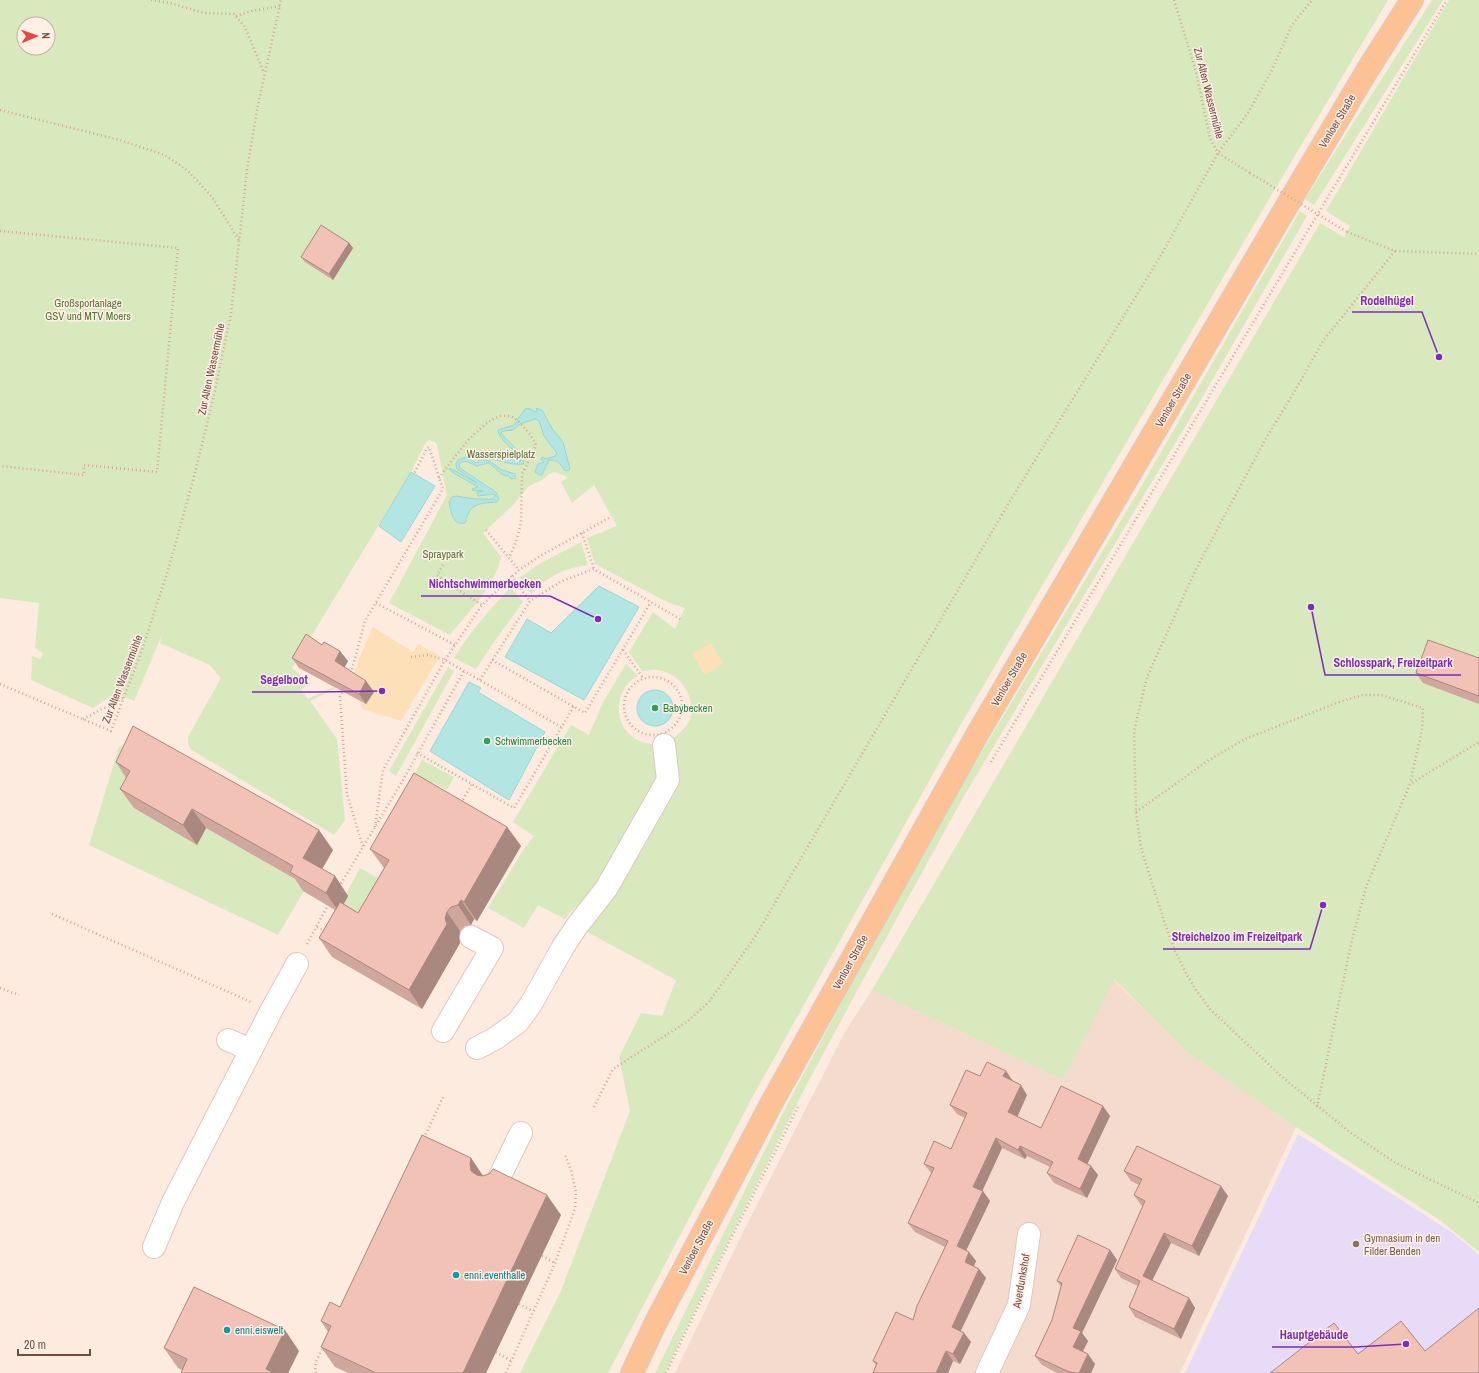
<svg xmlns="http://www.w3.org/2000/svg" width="1479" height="1373" font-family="'Archivo Narrow',sans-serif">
	<rect width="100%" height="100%" fill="#fcebde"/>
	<!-- residential -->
	<polygon fill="#f4dbcd" points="1113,979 1186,1052 1296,1127 1180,1373 675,1373 744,1230 845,1032 872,990 1063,1080"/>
	<!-- education -->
	<polygon fill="#e8dbf8" points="1298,1134 1453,1233 1479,1255 1479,1373 1185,1373"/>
	<!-- green -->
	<g fill="#d8e9bd" fill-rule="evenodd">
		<path d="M0,0H1388L1272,194L961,724L753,1096L608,1373H520L560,1293L630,1111L619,1057L641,1013L662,1016L676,980L582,929L598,889L570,912L565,919L538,905L524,928L488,908L524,849L534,836L513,822L571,725L589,735L603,702L626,664L638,676C628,681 625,686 621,696C609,731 648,759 677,735C683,730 689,724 691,716C695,695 679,672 657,670C652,669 647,671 642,671L629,652L653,612L675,629L685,608L667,602L595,564L587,538L617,526L594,485L572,503L561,482L568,477L554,472L549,474L544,479L529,486L512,506L483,533L501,557C494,588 469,611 450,635L389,603L447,495L437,445L435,442L429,440L426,442L411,472L292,668L311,684L301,689L308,699L333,687L336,688L310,701L337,739L345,820L334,835L190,749L188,741V737L221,678L210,665L160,643L164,630L134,701L116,693L93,708L31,680L32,656L41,659L43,653L35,648L39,603L0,598ZM24,24H48V48H24Z"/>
		<polygon points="1432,0 1443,0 1314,205 1305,199"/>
		<polygon points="1449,0 1479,0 1479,1252 1441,1221 1296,1127 1186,1052 1114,979 1063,1080 872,990 1320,223 1344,237 1350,226 1326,211"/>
		<polygon points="1300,211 1307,216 1192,415 964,796 863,980 808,1082 723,1252 665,1373 655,1373 784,1111 846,994 951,803 1138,492"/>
		<path d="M581,542L588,565C565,568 547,576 531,594L519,578L539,564Z"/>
		<path d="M511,587L523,602L494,642L476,669L454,658C470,632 490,609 511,587Z"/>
		<polygon points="448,667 454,671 396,776 389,771"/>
		<polygon points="136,739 206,828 307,886 278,935 89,845 119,747"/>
		<polygon points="422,760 454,777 447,790 433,782 427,792 410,783"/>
		<polygon points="360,868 378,878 353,921 339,912 348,896 346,894"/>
	</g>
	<!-- sand -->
	<g fill="#fde0b8">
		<path d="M373,627L413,652L418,644L440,656L401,721L362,709C361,698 354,689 354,680C353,670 368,638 373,627Z"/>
		<polygon points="711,643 723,663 705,675 692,654"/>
	</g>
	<!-- water -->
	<g fill="#b3e5e3" stroke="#99d7d4">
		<path d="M528,408L536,412L537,410L536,408L542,410L553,430L563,442L570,469L567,471L564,470C560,463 558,460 549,460L542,475H539L535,472L538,464L544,462L541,459L542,457L546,459L555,456L557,453L544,436L539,421L535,419L520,424L513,430L503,431L501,433C508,443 524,452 524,464C510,466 498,459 485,458L483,460L490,461L500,469L515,474L516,478L511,479L509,476C500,477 496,466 488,463L477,466C471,464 466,459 460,463L459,466L461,469L496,492L499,499L497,502C487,503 473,502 468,514C466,517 467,520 465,523C452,526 451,511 449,502L452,497L456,496L475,499H492L495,496L494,494L478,496L477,492L483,491L480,490L473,491L472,489L478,487L452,472L449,469L450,468L477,483L457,469L456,464L458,460L466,457L476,463L483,456L506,457L520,462L521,457C514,450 499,440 498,430L514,425L525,409Z"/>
		<polygon points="411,472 435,486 401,542 379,526"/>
		<polygon points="599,586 639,607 584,700 505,657 527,619 551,633"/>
		<polygon points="469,682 481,688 478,692 545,732 509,800 430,751"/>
		<circle cx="655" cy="708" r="18"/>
	</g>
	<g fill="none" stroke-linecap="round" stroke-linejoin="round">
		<!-- minor casing -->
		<g stroke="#e2c7be" stroke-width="24">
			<g id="minor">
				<polyline points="443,1031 492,948 471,937"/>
				<polyline points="228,1040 251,1050"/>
				<polyline points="477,1048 496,1038 518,1022 531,1004 563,947 577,926 606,889 668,780 664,745"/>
				<polyline points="496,1184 521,1133"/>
				<polyline points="154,1247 173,1202 271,1011 297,964"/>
				<polyline points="987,1373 1019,1305 1029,1234"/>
			</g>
		</g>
		<!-- major casing -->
		<g stroke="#d8cdcb" stroke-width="24">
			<polyline id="major" points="632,1373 656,1322 771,1104 978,733 1295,192 1368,69 1412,0"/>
		</g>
		<!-- path -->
		<g stroke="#d6a59a" stroke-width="2.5" stroke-dasharray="1 3" stroke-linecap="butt">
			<polyline points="151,0 170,3 204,13 234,14 245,27 264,73"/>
			<polyline points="1174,0 1195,68 1210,138 1218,153 1250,173"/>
			<polyline points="236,16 252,11 280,6"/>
			<polyline points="0,110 116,139 165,155 188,171 212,197 239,240"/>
			<polyline points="0,231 178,248 157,472 84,465 84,475 0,466"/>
			<polyline points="1347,232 1395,251 1479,254"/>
			<polyline points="1395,251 1323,341 1296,389 1265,440 1195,571 1147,677 1134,731 1136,812 1141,848 1165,924 1175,951 1186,973 1196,990 1210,1009 1281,1076 1351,1133 1394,1162 1479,1203"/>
			<path d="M439,478C452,461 485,411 509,416C514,417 518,421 522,425C527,431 533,437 536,445L522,475L521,523L516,542L509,558"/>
			<polyline points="486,530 519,570"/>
			<polyline points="582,533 594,569"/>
			<polyline points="443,565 437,575 452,586 482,605"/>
			<polyline points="511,576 530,601"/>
			<polyline points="376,603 455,645"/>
			<polyline points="623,650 643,678"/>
			<polyline points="411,657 427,655 445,660 561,727"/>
			<polyline points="492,660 585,713 651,602"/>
			<polyline points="351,673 365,621 443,489 429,447 427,448 414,474"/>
			<circle cx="653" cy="706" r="29"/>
			<polyline points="480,680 530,601 562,581 594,569 680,619"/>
			<polyline points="0,684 111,731 142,650 169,567 192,484 213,400 231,314 247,170 257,110 281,0"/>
			<polyline points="344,689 340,697 347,794 363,847"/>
			<polyline points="83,719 123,698"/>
			<polyline points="417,753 514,808 574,706"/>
			<polyline points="991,762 1322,207 1447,0"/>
			<polyline points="461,803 472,784"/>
			<polyline points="1136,812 1209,760 1245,739 1342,701 1363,695 1381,695 1423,708 1422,730 1410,783"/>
			<polyline points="375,827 383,770 445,660 482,605 519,570 540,556 609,518"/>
			<polyline points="339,887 403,780 464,671"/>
			<polyline points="52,914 251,1002"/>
			<polyline points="317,927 325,931"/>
			<polyline points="307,944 328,905"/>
			<polyline points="0,988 19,995"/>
			<polyline points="594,1107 613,1069 688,1021 709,1002 755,937 1010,501 1160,257 1218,153 1248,113 1271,72 1292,25 1312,0"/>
			<polyline points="1317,1107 1351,944 1366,887 1410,784 1479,742"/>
			<polyline points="424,1138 444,1095"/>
			<polyline points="542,1256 555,1263"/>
			<polyline points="519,1304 533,1311"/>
			<polyline points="496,1352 511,1361"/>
			<path d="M316,1373C313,1363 320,1354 324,1346"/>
			<polyline points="506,1373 555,1263 575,1209 576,1192 571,1170 565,1155"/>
			<polyline points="666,1373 731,1238 798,1107"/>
		</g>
		<!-- minor -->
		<use href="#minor" stroke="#fff" stroke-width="22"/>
		<!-- major -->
		<use href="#major" stroke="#fcc195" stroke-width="22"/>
		<!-- path-bridge -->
		<polyline stroke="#d6a59a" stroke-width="2.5" stroke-dasharray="1 3" stroke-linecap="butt" points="1250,173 1347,232"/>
	</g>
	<!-- wall -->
	<g fill="#d0a79d">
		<polygon points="349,243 353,248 333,280 305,262 301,257"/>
		<polygon points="292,658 348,661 344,667 366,681 374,692 366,704 299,668"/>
		<polygon points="1479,658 1479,704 1423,683 1416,673"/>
		<polygon points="116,762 333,850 322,869 335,876 348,896 344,904 358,913 384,868 370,849 507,827 521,846 477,921 474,919 471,925 465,926 460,931 459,937 460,943 422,1009 332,957 319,938 335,910 303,891 295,879 206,828 197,845 134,808 120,789 126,778"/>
		<polygon points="1006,1071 1012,1080 1012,1081 1027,1095 1017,1117 1041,1128 1110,1116 1087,1164 1091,1166 1098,1175 1087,1198 1054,1183 1047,1173 1050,1167 1027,1156 1025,1159 1002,1148 982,1191 990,1201 966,1250 976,1261 974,1266 986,1278 961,1331 964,1333 971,1342 960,1364 953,1361 948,1373 873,1373 876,1365 873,1361 913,1320 945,1247 915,1232 908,1223 932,1174 924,1164 951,1149 965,1118 957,1114 950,1105 980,1076"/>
		<polygon points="471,1158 483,1176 561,1215 486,1373 348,1373 335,1367 321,1347 328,1332 321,1321 340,1307"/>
		<polygon points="1124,1171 1228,1196 1199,1256 1171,1243 1152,1280 1189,1298 1195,1308 1181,1339 1135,1317 1129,1307 1138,1286 1121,1278 1115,1269 1143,1206 1141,1205 1134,1195 1139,1185 1131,1181"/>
		<polygon points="1110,1250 1117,1260 1082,1333 1088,1341 1083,1351 1095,1364 1091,1373 1057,1373 1042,1365 1035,1356 1052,1320 1061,1287 1057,1281"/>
		<polygon points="164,1348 299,1351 288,1373 181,1373 182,1370 178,1368"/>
	</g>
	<!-- shaded-wall -->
	<g fill="#a9887f">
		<polygon points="349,243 353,248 333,280 329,274"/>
		<polygon points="340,651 348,661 342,672 335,661"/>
		<polygon points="366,681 374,692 366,704 359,694"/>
		<polygon points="192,809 206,828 197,845 183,825"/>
		<polygon points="507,827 521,846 477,921 464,902"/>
		<polygon points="319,830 333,850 317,878 303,858"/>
		<polygon points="335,876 348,896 339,912 326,893"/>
		<polygon points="461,900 474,919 471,925 458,905"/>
		<polygon points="447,912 460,931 459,937 460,943 422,1009 409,990 445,918"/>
		<polygon points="1006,1071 1012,1080 1010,1086 1003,1076"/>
		<polygon points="1021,1085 1027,1095 1015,1122 1008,1112"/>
		<polygon points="1103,1106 1110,1116 1085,1169 1078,1159"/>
		<polygon points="996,1138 1002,1148 980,1196 973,1187"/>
		<polygon points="1020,1146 1027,1156 1025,1159 1018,1150"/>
		<polygon points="471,1158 485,1179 484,1184 471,1171 470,1164"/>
		<polygon points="1091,1166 1098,1175 1087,1198 1080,1189"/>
		<polygon points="1221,1186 1228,1196 1199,1256 1192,1246"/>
		<polygon points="983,1191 990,1201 964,1255 957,1246"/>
		<polygon points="547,1195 561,1215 486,1373 463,1373"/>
		<polygon points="1164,1233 1171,1243 1150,1285 1143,1276"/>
		<polygon points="1110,1250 1117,1260 1082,1333 1088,1341 1080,1357 1073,1347 1073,1328"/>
		<polygon points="969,1252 976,1261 971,1272 965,1262"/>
		<polygon points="979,1269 986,1278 958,1336 952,1327"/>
		<polygon points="1189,1298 1195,1308 1181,1339 1174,1329"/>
		<polygon points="285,1330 299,1351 288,1373 269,1373 266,1369"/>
		<polygon points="964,1333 971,1342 960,1364 953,1354"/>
		<polygon points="946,1351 953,1361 948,1373 936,1373"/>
		<polygon points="1088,1354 1095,1364 1091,1373 1079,1373"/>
	</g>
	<!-- building -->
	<g fill="#f2c2b6" stroke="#a9887f">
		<polygon points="321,225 349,243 329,274 301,257"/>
		<polygon points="306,634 322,645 324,642 340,651 335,661 366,681 359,694 292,658"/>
		<polygon points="1428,640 1479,658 1479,696 1416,673"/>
		<polygon points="133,726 319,830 303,858 335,876 326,893 290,872 293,866 192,809 183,825 120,789 130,771 116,762"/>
		<polygon points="414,773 507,827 464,902 461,900 458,905 451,907 447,912 445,918 447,924 409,990 319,938 340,902 358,913 389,860 370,849"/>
		<polygon points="987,1062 1006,1071 1003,1076 1021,1085 1008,1112 1041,1128 1061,1086 1103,1106 1078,1159 1091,1166 1080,1189 1047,1173 1053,1162 1020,1146 1018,1150 996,1138 973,1187 983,1191 957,1246 969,1252 965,1262 979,1269 952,1327 964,1333 953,1354 946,1351 936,1373 873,1373 877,1363 873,1361 896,1312 913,1320 917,1306 948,1241 908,1223 934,1168 924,1164 934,1141 951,1149 967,1113 950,1105 966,1070 980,1076"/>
		<polygon points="422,1135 471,1158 470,1164 471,1171 477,1175 482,1176 489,1174 493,1169 547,1195 463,1373 376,1373 321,1347 331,1326 321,1321 330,1302 340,1307"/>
		<polygon points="1137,1146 1221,1186 1192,1246 1164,1233 1143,1276 1189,1298 1174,1329 1129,1307 1140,1281 1115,1269 1145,1201 1134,1195 1142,1179 1124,1171"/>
		<polygon points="1078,1235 1110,1250 1073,1328 1081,1331 1073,1347 1088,1354 1079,1373 1075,1373 1067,1371 1035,1356 1052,1320 1062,1283 1057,1281"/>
		<polygon points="194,1287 285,1330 266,1369 274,1373 181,1373 187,1359 164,1348"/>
		<polygon points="1479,1308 1479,1373 1270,1373 1334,1323 1358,1354 1401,1321 1425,1351"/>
	</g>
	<!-- markers -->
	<g fill="#2e9e5b" stroke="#ffefe4" stroke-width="1.5">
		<circle cx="655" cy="708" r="4"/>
		<circle cx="487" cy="741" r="4"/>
	</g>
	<circle fill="#8d6e63" stroke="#ffefe4" stroke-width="1.5" cx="1356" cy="1244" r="4"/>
	<g fill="#0f9aa8" stroke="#ffefe4" stroke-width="1.5">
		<circle cx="456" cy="1275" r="4"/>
		<circle cx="227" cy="1330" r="4"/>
	</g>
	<g text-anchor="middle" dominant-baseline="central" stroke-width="3" stroke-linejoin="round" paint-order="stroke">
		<!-- street labels -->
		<g font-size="11" fill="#724d46" stroke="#ffefe4">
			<text transform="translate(1209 93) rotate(76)">Zur Alten Wassermühle</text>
			<text transform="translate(1337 121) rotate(-59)">Venloer Straße</text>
			<text transform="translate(211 369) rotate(-78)">Zur Alten Wassermühle</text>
			<text transform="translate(1173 400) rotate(-60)">Venloer Straße</text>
			<text transform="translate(122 679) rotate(-69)">Zur Alten Wassermühle</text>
			<text transform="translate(1009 679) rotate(-60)">Venloer Straße</text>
			<text transform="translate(850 962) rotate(-61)">Venloer Straße</text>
			<text transform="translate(696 1247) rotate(-62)">Venloer Straße</text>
			<text transform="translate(1021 1281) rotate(-80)">Averdunkshof</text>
		</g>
		<!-- park labels -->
		<g font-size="11" fill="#57733c" stroke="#ffefe4">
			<text x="88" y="303">Großsportanlage<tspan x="88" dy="13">GSV und MTV Moers</tspan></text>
			<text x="501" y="454">Wasserspielplatz</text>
			<text x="443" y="554">Spraypark</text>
		</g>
		<!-- leisure labels -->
		<g font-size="11" fill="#27864d" stroke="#ffefe4" text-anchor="start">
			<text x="663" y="708">Babybecken</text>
			<text x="495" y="741">Schwimmerbecken</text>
		</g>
		<!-- education labels -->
		<g font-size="11" fill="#785e54" stroke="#ffefe4" text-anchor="start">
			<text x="1364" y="1238">Gymnasium in den<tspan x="1364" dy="13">Filder Benden</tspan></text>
		</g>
		<!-- culture labels -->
		<g font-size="11" fill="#0d838f" stroke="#ffefe4" text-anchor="start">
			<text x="464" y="1275">enni.eventhalle</text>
			<text x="235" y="1330">enni.eiswelt</text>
		</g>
	</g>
	<!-- callouts -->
	<path fill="none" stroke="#7b2cbf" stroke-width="1.5" d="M1439 357L1422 312H1352M598 619L550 596H421M1311 607L1325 675H1461M382 691L316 692H252M1323 905L1310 949H1163M1406 1344L1356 1347H1272"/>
	<g fill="#7b2cbf" stroke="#ffefe4" stroke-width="1.5">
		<circle cx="1439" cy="357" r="4"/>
		<circle cx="598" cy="619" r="4"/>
		<circle cx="1311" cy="607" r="4"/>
		<circle cx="382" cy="691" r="4"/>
		<circle cx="1323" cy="905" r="4"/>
		<circle cx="1406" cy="1344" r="4"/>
	</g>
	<g font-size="12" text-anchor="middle" font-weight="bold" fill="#7b2cbf" stroke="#ffefe4" stroke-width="3" stroke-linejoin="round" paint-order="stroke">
		<text x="1387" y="305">Rodelhügel</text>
		<text x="485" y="588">Nichtschwimmerbecken</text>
		<text x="1393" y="667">Schlosspark, Freizeitpark</text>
		<text x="284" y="684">Segelboot</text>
		<text x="1237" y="941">Streichelzoo im Freizeitpark</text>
		<text x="1314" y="1339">Hauptgebäude</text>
	</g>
	<!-- north arrow -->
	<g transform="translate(36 36) rotate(88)"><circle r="19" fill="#ffefe4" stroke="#c7aea5"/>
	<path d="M0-3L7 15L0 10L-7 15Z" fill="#e94541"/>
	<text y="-6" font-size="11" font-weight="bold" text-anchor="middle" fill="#724d46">N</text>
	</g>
	<!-- scale -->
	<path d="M18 1349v6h72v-6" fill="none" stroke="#724d46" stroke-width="2"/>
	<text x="24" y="1349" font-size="12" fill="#724d46" stroke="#ffefe4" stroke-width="3" paint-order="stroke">20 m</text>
</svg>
